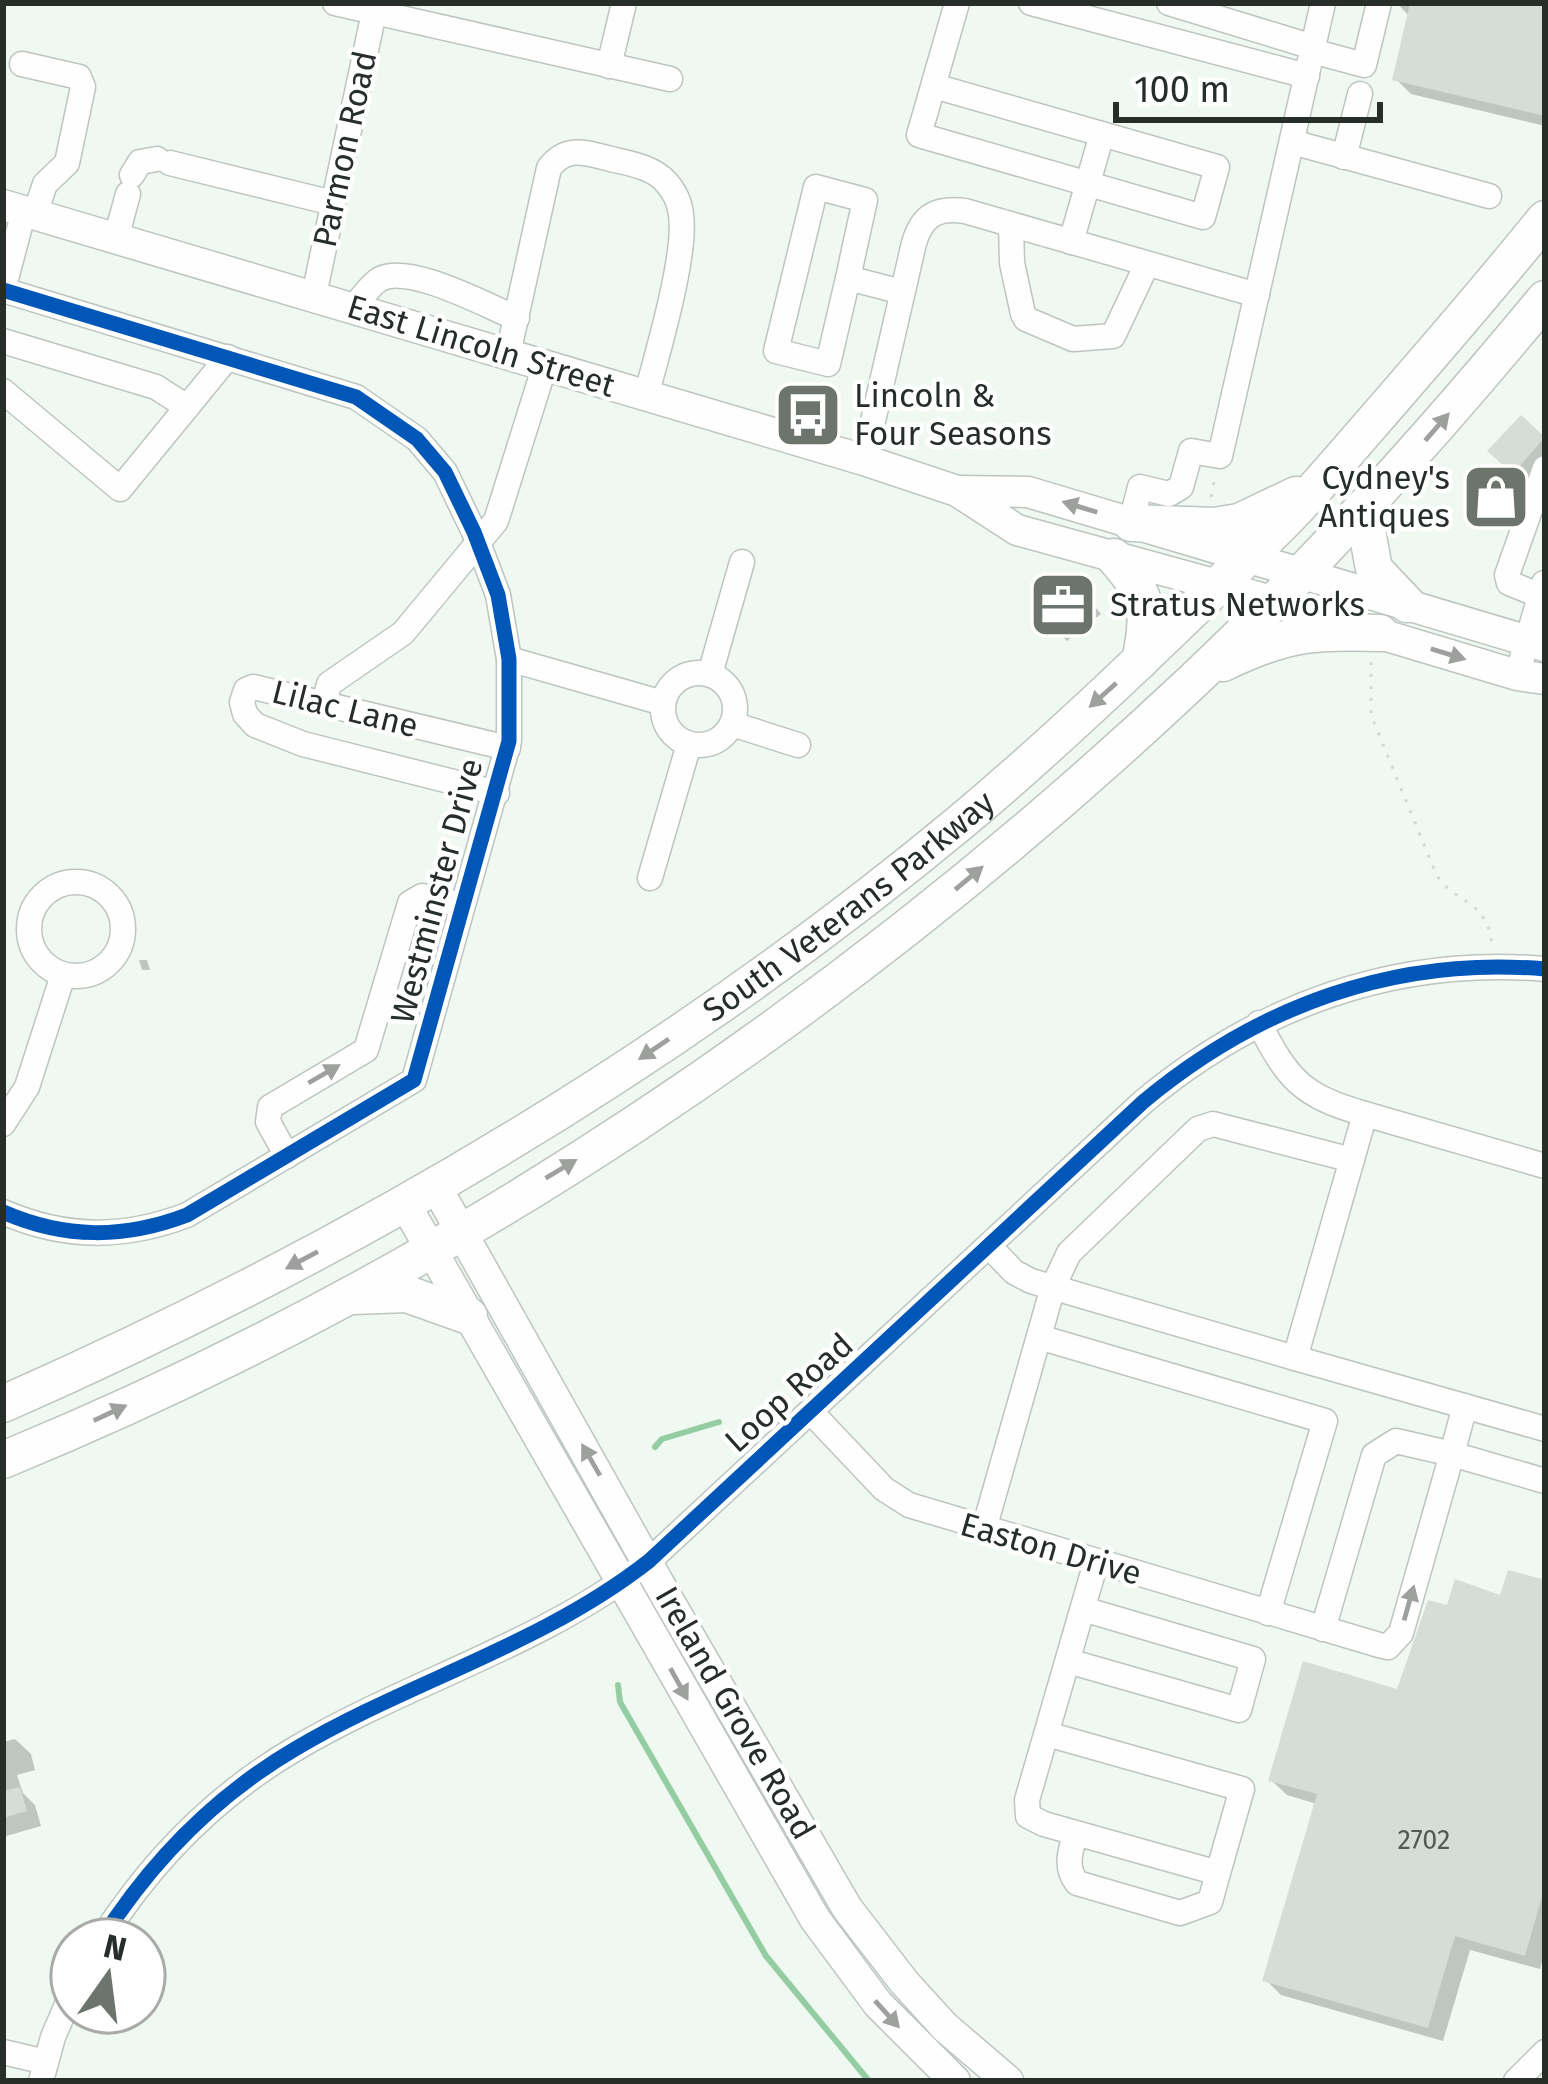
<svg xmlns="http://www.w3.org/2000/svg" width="1548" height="2084" font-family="'Fira Sans',sans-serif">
	<rect width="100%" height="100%" fill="#eff8f1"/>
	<!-- shadow -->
	<g fill="#0003">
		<polygon points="1397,3 1545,3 1545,126 1411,94 1396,79 1410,17"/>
		<polygon points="1521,419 1545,441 1545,469 1529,487 1506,466"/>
		<polygon points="1083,592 1101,614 1067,641 1057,631"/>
		<polygon points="139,960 147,960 150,970 142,970"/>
		<polygon points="1545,1584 1545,1951 1540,1969 1470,1950 1443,2041 1281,1995 1266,1980 1317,1804 1287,1795 1271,1780 1399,1692 1449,1608 1502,1599"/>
		<polygon points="15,1739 31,1754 35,1770 17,1775 23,1793 35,1805 41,1826 3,1837 3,1742"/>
	</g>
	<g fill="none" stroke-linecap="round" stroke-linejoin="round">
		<!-- stream -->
		<g stroke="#95cda3" stroke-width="6">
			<polyline points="655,1447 662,1439 719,1422"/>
			<polyline points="618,1685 620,1702 766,1956 869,2081"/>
		</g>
	</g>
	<!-- building -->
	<g fill="#d6dcd7">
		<polygon points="1410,3 1545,3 1545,116 1392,80"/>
		<polygon points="1521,415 1545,437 1513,474 1487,451"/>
		<polygon points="1072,577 1092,601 1054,633 1034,608"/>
		<polygon points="1508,1570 1545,1580 1545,1886 1525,1956 1455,1936 1428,2028 1262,1981 1317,1794 1268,1781 1303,1661 1397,1689 1428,1600 1447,1605 1455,1579 1500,1595"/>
		<polygon points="20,1787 27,1811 3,1818 3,1791"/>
	</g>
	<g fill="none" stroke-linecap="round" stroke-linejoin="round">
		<!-- minor casing -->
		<g stroke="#bec5c0" stroke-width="27">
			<g id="minor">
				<polyline points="335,3 670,79"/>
				<polyline points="1031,3 1307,76"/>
				<polyline points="1169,3 1313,47"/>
				<polyline points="1312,51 1364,65 1379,3"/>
				<polyline points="22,64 79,77 83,87 67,163 45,184 35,214"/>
				<polyline points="609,66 624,3"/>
				<polyline points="934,86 1217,167 1203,217 919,135 957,3"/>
				<polyline points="1292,142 1489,196"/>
				<polyline points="1344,157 1360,94"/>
				<polyline points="170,163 333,203"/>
				<polyline points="132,175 140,162 157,159"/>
				<polyline points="1011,225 1012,263 1023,314 1026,319 1073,339 1113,336 1147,264"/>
				<polyline points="116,238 128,194"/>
				<polyline points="1071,242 1102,134"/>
				<polyline points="848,278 828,364 776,351 816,187 865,200 848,278 902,292"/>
				<path d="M3,290L356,397L417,439L445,472L474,532L498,595L509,659V741L414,1080L187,1215C124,1239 65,1239 3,1212"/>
				<polyline points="3,290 24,211"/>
				<polyline points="314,295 376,3"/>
				<path d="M354,307C362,298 370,285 380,279C410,263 488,307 517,318"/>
				<polyline points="3,341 156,387 187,407"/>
				<path d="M508,354L549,168C566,146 583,152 607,158C626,163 652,166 666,182C674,191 680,202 681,215C687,254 657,355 646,396"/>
				<polyline points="3,391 120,489 228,357"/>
				<path d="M864,460L914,243C922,216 936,207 965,211L1257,295"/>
				<polyline points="1131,523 1140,487 1169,494 1181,487 1191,451 1220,456 1323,3"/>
				<polyline points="1541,596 1509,583 1507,575 1545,468"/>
				<polyline points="509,659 663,703"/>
				<circle cx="699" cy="709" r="36"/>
				<polyline points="710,674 742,562"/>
				<polyline points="1517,675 1544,583"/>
				<polyline points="324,704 329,684 403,633 496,521 545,365"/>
				<polyline points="732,724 798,745"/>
				<polyline points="497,793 303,744 255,725 245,714 242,702 246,690 253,687 508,748"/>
				<polyline points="650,878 689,744"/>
				<circle cx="76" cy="929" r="47"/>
				<polyline points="1365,1114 1545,1166"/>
				<polyline points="3,1124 27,1087 63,975"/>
				<polyline points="287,1156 268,1122 270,1107 366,1050 410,903 422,896 462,905"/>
				<path d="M990,1247L1014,1272L1031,1281L1295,1358L1365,1114C1302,1096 1288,1080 1259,1023"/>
				<polyline points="1039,1337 1325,1421 1268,1613"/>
				<polyline points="1295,1358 1545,1429"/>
				<polyline points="1465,1406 1452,1454 1545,1481"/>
				<polyline points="811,1412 884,1489 909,1505 1379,1645 1388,1647 1401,1633 1452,1454 1396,1441 1374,1455 1323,1629"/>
				<polyline points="984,1529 1053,1287 1069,1253 1198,1129 1213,1124 1352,1160"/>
				<polyline points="1068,1661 1239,1710 1253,1659 1083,1609"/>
				<polyline points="1047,1734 1242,1789 1218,1873 1044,1824 1028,1816 1027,1800 1096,1562"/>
				<path d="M1075,1833C1071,1851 1064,1866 1077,1883L1180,1913L1210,1902L1218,1873"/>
				<path d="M101,1940C150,1863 215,1796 295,1749C410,1681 542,1645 649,1561L1143,1102C1258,1006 1395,956 1545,969"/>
				<polyline points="3,2052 46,2062"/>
				<polyline points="41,2081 53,2037 72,1993"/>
				<polyline points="1516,2081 1545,2052"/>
			</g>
		</g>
		<!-- major casing -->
		<g stroke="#bec5c0" stroke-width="33">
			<g id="major">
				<polyline points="3,205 864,460 957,491 1017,530 1217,585 1517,675 1545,679"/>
				<polyline points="957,491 1028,492 1545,646"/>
				<polyline points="435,1185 666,1596 847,1908 904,1982 945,2027 1008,2081"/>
				<polyline points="405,1204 815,1919 878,2004 955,2081"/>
			</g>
		</g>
		<!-- highway casing -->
		<g stroke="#bec5c0" stroke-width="39">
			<g id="highway">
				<polyline points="1363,509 1374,569 1407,604"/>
				<polyline points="1131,523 1214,526 1239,522 1296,495"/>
				<path d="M1114,557C1148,595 1151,611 1140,661"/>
				<path d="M1223,663C1285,633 1312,631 1380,633"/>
				<polyline points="354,1296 407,1294 469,1316"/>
				<path id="s1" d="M3,1404C346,1253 673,1061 962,821C1068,732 1167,635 1266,539C1302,505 1334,467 1366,430C1427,360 1487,291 1545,219"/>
				<path d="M3,1460C443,1280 848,1006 1193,681C1319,562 1435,432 1545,299"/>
			</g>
		</g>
		<!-- path -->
		<g stroke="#d4d7d5" stroke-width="3" stroke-dasharray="3 9" stroke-linecap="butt">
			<polyline points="1211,497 1215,477"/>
			<path d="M1371,662V715L1436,874C1456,906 1486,897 1492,944"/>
		</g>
		<!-- minor -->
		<use href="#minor" stroke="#fdfefd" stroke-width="24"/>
		<!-- major -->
		<use href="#major" stroke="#fdfefd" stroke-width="30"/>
		<!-- highway -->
		<use href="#highway" stroke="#fdfefd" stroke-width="36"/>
		<!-- cycleway casing -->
		<g stroke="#fff" stroke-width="22">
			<g id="cycleway">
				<path d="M3,290L356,397L417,439L445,472L474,532L498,595L509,659V741L414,1080L187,1215C124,1239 65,1239 3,1212"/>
				<path d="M101,1940C150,1863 215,1796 295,1749C410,1681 542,1645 649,1561L1143,1102C1258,1006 1395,956 1545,969"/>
			</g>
		</g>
		<!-- cycleway -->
		<use href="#cycleway" stroke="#0057b8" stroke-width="15"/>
	</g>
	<!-- one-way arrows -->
	<defs><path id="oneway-solid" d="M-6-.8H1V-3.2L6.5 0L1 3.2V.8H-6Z" transform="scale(3)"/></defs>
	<g fill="#9da09d">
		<use href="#oneway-solid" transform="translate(1437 427) rotate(-49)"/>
		<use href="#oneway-solid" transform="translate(1080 507) rotate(-163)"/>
		<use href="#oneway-solid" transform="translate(1448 654) rotate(17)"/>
		<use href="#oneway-solid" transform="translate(1103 695) rotate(138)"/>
		<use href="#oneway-solid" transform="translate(969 878) rotate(-40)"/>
		<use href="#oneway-solid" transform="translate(654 1049) rotate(146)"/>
		<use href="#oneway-solid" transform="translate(324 1074) rotate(-30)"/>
		<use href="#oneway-solid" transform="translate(561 1169) rotate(-31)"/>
		<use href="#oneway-solid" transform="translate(302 1260) rotate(152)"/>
		<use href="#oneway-solid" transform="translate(110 1413) rotate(-25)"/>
		<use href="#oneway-solid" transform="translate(591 1460) rotate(-120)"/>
		<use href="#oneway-solid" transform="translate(1409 1603) rotate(-74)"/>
		<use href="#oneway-solid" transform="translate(679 1684) rotate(61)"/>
		<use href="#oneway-solid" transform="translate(887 2014) rotate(48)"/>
	</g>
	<!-- icons -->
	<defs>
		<g id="bus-square" transform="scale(3.45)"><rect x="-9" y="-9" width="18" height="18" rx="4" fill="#6d746e" stroke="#fff"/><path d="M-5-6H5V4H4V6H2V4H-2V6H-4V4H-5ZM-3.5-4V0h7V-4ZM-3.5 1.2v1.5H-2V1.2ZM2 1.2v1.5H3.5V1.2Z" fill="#fff"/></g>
		<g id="shop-square" transform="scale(3.45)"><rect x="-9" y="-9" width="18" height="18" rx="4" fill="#6d746e" stroke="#fff"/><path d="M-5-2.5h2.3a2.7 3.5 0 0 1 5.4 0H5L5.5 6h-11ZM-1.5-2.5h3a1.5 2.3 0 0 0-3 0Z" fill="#fff"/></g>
		<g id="office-square" transform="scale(3.45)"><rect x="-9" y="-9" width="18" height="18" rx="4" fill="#6d746e" stroke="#fff"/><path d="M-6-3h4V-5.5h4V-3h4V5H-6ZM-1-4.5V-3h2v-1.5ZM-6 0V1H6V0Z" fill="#fff"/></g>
	</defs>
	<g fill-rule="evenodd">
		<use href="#bus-square" x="808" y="415"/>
		<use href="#shop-square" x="1496" y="497"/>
		<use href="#office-square" x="1063" y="605"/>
	</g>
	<g text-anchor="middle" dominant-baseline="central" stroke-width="9" stroke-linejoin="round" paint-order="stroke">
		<!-- number labels -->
		<g font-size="27" fill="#535954">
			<text x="1424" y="1840">2702</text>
		</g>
		<!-- street labels -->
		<g font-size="33" fill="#272d28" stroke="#fff">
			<text transform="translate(345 149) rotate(-78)">Parmon Road</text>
			<text transform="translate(481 346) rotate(17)">East Lincoln Street</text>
			<text transform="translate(345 709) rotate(14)">Lilac Lane</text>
			<text transform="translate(437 891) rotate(-75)">Westminster Drive</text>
			<text stroke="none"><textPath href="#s1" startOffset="984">South Veterans Parkway</textPath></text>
			<text transform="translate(789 1393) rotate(-42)">Loop Road</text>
			<text transform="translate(1051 1549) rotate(16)">Easton Drive</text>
			<text transform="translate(735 1713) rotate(60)">Ireland Grove Road</text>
		</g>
		<!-- poi labels -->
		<g font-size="33" fill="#272d28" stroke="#fff" text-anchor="start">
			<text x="854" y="396">Lincoln &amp;<tspan x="854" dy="38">Four Seasons</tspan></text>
			<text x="1450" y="478" text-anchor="end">Cydney's<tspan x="1450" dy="38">Antiques</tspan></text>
			<text x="1110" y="605">Stratus Networks</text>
		</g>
	</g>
	<!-- border -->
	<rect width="1548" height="2084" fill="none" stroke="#272d28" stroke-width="12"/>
	<!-- north arrow -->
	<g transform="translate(108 1976) rotate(14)"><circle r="57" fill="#ffffff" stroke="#a9aba9" stroke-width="3"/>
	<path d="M0-9L21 45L0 30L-21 45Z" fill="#6d746e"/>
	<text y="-18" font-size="33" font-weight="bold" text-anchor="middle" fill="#272d28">N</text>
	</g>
	<!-- scale -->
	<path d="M1116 102v18h264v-18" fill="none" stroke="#272d28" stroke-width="6"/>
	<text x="1134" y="102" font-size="36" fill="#272d28" stroke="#ffffff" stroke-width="9" paint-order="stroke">100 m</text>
</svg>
